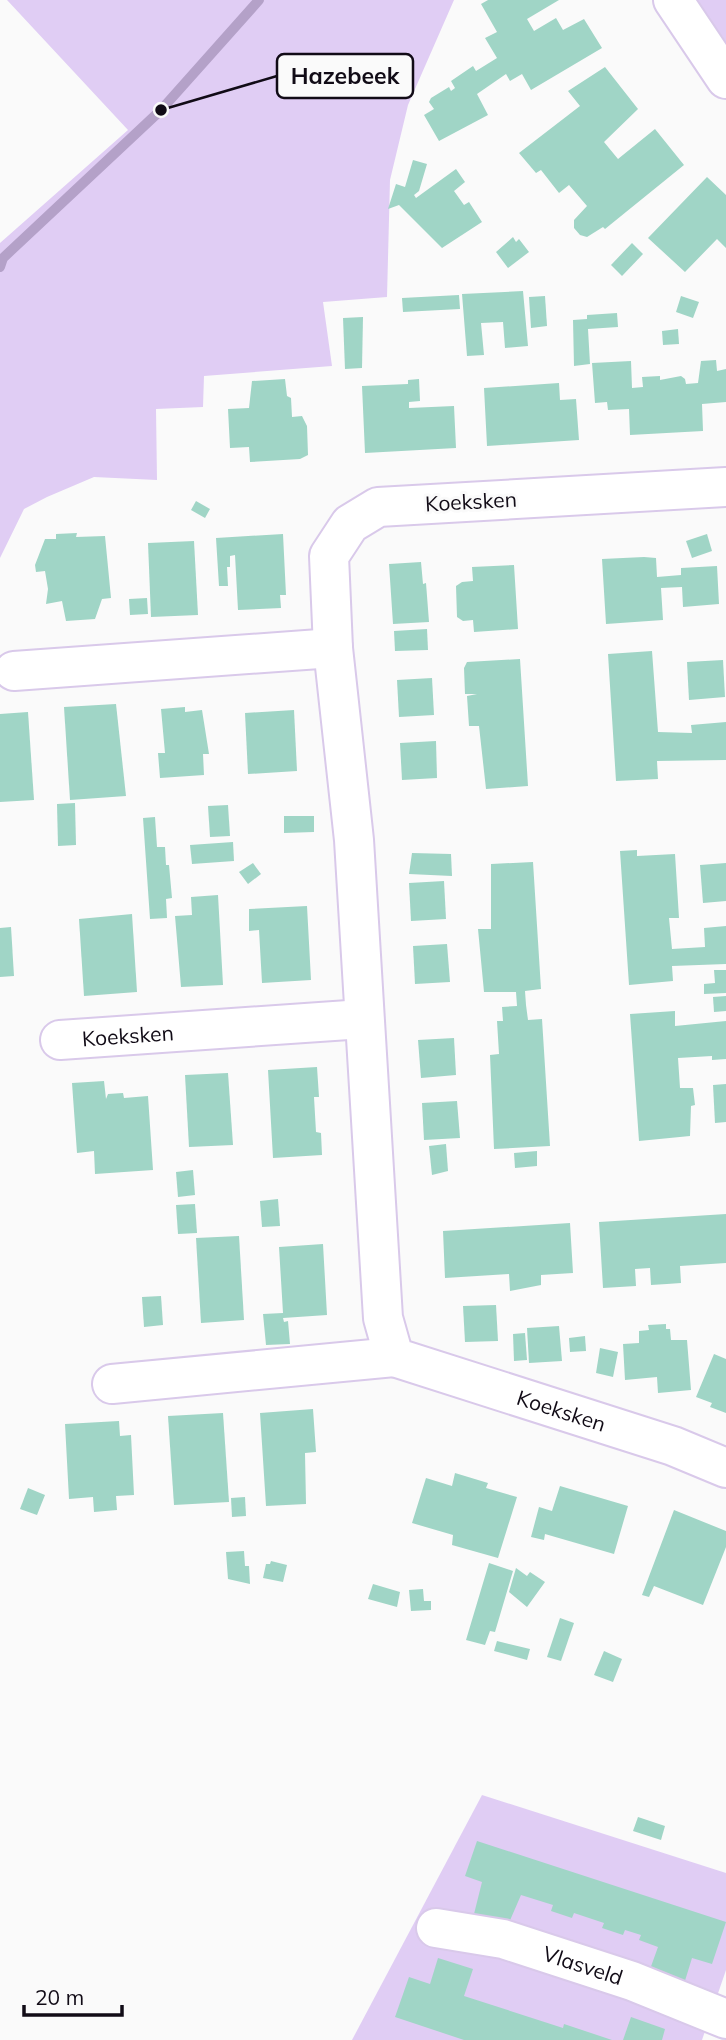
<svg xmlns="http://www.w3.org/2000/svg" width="726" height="2040" font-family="Mulish,sans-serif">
	<rect width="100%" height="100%" fill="#fafafa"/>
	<!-- green -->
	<g fill="#e0cdf4">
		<polygon points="7,0 454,0 408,105 390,180 387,297 323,302 332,366 204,376 203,407 156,409 157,480 94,477 47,497 24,509 0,558 0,243 128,130"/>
		<polygon points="697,0 726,0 726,42"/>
		<polygon points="482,1795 726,1873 726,1970 702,2040 352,2040"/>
	</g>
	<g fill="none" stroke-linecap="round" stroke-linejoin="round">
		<!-- stream -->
		<polyline stroke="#b4a1c8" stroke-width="10" points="0,267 3,258 161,110 259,0"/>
	</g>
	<!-- building -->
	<g fill="#a0d5c6">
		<polygon points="488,0 559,0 527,19 534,31 556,18 563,30 584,19 602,48 531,90 522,74 510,81 506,74 477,94 488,115 439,141 424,115 434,109 429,102 431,98 449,87 451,91 455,88 451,81 473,66 476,71 497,58 485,38 497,32 481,4"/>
		<polygon points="605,67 638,109 604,142 618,159 655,129 684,165 605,229 603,227 587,237 580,235 574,228 574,220 587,206 569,185 559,193 541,170 536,173 519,153 580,106 568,91"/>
		<polygon points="413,160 427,164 419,191 414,195 416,198 456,169 465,182 454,191 464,205 469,202 482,222 442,248 399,205 388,209 396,184 405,187"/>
		<polygon points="707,177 726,195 726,248 717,239 685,272 648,238"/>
		<polygon points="513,237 516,242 519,239 529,252 508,268 496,252"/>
		<polygon points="632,243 643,254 622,276 611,265"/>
		<polygon points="523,291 528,346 505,348 503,322 481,323 484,355 467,356 462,294"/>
		<polygon points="459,295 460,309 403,312 402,298"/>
		<polygon points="545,296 547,326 531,328 529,297"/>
		<polygon points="681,296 699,302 693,318 676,312"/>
		<polygon points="617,313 618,327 588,329 590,364 574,366 573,320 587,319 587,315"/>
		<polygon points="363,317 362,368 345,369 343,318"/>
		<polygon points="678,329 679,344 663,345 662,331"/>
		<polygon points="716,360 717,371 726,369 726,402 702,404 703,431 630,435 629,409 608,410 607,402 595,403 592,363 631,361 632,388 643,387 642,377 660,376 660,380 681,376 685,379 686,384 698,383 701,361"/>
		<polygon points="285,379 287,396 291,398 292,417 302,416 307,426 308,455 300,459 250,462 249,447 230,448 228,409 249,408 252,381"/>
		<polygon points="419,379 420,401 409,402 409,408 454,406 456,448 365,453 362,386 408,384 408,380"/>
		<polygon points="559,383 560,400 576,399 579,440 487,446 484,388"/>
		<polygon points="196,501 210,509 205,518 191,510"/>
		<polygon points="77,533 76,537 105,536 111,598 102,599 95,619 66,621 62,601 46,604 48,589 45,571 36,572 35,565 45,539 56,539 56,534"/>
		<polygon points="283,534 286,595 280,595 281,608 238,610 235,555 230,556 230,567 227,567 228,586 219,586 216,538"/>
		<polygon points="707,534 712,551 692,558 686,541"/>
		<polygon points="194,541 198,615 151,617 148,543"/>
		<polygon points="644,557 656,558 657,577 681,575 681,568 717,566 719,604 683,607 682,587 661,588 663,620 606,624 602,559"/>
		<polygon points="421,562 423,584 426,583 429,622 393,624 389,564"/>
		<polygon points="514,565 518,629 474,632 473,620 463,621 457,617 456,586 462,582 473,581 472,567"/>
		<polygon points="147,598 148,614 130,615 129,599"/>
		<polygon points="427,629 428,650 395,651 394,631"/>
		<polygon points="652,651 658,732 692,733 691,725 726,722 726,760 657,761 658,779 616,781 608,654"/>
		<polygon points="520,659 528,786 486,789 479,726 469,726 467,696 477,694 465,694 464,668 467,662"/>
		<polygon points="723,660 725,697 689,700 687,662"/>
		<polygon points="432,678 434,715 399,717 397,680"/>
		<polygon points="116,704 126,796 70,800 64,707"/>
		<polygon points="185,707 185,712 202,710 209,754 203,754 204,775 160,778 158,753 165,753 161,709"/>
		<polygon points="294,710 297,771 248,774 245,713"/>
		<polygon points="28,712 34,800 0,802 0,714"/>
		<polygon points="436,741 437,778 402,780 400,743"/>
		<polygon points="75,803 76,845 58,846 57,804"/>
		<polygon points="228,805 230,836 210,837 208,806"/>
		<polygon points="284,816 314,816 314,832 284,833"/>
		<polygon points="155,817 157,847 165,847 166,865 169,865 172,898 166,899 167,918 150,919 143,818"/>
		<polygon points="233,842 234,861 192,864 190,845"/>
		<polygon points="637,850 637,856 675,854 679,918 669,918 672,949 705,947 704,928 726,926 726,964 672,966 673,981 629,985 620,851"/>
		<polygon points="412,853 451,854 452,876 409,874"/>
		<polygon points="533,862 541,989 525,991 526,1005 528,1020 542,1019 550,1146 494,1149 490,1055 499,1054 497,1021 503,1021 502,1007 517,1006 516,992 484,992 478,929 491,929 491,864"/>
		<polygon points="253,863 261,874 248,884 239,872"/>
		<polygon points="726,863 726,901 703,903 700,865"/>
		<polygon points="444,881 446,919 411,921 409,883"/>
		<polygon points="218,895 223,985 181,987 175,916 192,915 191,897"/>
		<polygon points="307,906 311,980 262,983 259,930 249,931 249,909"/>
		<polygon points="132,914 137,992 84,996 79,919"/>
		<polygon points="11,927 14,976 0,977 0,928"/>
		<polygon points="447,944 450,982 415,984 413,946"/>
		<polygon points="714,970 726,970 726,993 704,994 704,984 715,983"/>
		<polygon points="726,996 726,1011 714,1012 713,997"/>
		<polygon points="675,1011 675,1026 726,1021 726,1059 712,1060 712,1056 678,1058 680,1088 693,1088 695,1105 691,1106 690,1136 639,1141 630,1014"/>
		<polygon points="454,1038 456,1075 421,1078 418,1040"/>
		<polygon points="317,1067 319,1097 314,1097 316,1132 321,1133 322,1155 273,1158 268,1070"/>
		<polygon points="228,1073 233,1145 189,1147 185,1075"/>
		<polygon points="104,1081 106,1099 108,1094 123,1093 124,1098 148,1096 153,1170 95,1174 94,1151 77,1153 72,1083"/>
		<polygon points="726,1084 726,1122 715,1123 713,1085"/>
		<polygon points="457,1101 460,1138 424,1140 422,1103"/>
		<polygon points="446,1144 448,1171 432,1175 429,1146"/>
		<polygon points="537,1151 537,1166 515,1168 514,1153"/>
		<polygon points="193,1170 195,1195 178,1197 176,1172"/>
		<polygon points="278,1199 280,1226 262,1227 260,1201"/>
		<polygon points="195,1204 197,1233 178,1234 176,1205"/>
		<polygon points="726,1214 726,1263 680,1266 681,1283 667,1284 651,1285 650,1268 635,1269 636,1286 603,1288 599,1222"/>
		<polygon points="570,1223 573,1273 541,1275 541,1285 510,1291 509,1274 445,1278 443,1231"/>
		<polygon points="239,1236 244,1320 201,1323 196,1238"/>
		<polygon points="323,1244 327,1315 283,1318 284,1322 288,1321 290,1344 266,1345 263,1314 283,1313 279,1247"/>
		<polygon points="161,1296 163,1325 144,1327 142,1297"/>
		<polygon points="496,1305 498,1341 465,1342 463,1306"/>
		<polygon points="666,1324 666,1329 670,1329 671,1340 687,1340 691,1390 658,1393 657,1377 625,1380 623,1344 639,1343 639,1331 649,1330 648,1325"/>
		<polygon points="559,1326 562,1361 529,1363 527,1328"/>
		<polygon points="525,1333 527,1360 514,1361 513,1334"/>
		<polygon points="585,1336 586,1351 570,1352 569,1338"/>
		<polygon points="600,1348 618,1352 613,1377 596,1373"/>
		<polygon points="714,1354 726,1359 726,1413 710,1407 712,1403 696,1397"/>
		<polygon points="313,1409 316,1452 305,1453 306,1504 266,1506 260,1413"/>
		<polygon points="223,1413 229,1502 174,1505 168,1416"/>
		<polygon points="119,1421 120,1436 131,1435 134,1495 116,1496 117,1510 94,1512 93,1497 69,1499 65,1424"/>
		<polygon points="455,1473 488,1483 486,1488 517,1497 498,1558 452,1545 453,1535 412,1523 426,1478 452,1486"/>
		<polygon points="560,1486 628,1506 614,1554 545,1534 544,1540 531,1537 539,1507 552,1511"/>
		<polygon points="28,1488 45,1495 37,1515 20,1509"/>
		<polygon points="245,1497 246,1516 232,1517 231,1498"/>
		<polygon points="674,1510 726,1531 726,1547 703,1605 654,1586 649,1597 642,1595"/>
		<polygon points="244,1551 245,1566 249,1566 250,1584 228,1579 226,1552"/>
		<polygon points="271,1561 287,1565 283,1582 263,1578 266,1564 270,1564"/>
		<polygon points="489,1563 513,1571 495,1632 490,1631 485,1645 466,1640"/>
		<polygon points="516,1568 527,1576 530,1572 545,1582 527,1607 509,1592"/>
		<polygon points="373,1584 400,1592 397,1607 368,1599"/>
		<polygon points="423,1589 424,1601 431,1601 431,1610 411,1611 409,1590"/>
		<polygon points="560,1618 574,1623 561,1661 547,1657"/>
		<polygon points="497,1641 530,1649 527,1660 494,1651"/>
		<polygon points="604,1651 622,1659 613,1682 594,1675"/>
		<polygon points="638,1817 665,1826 661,1840 633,1831"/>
		<polygon points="477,1841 726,1922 712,1964 692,1958 684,1984 649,1972 658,1947 639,1940 641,1935 625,1930 623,1935 602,1928 604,1923 574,1913 572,1918 551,1911 553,1905 521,1895 508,1925 474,1914 482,1882 465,1876"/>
		<polygon points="438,1958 473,1969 464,1996 563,2028 564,2024 612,2040 464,2040 395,2017 409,1977 430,1984"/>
		<polygon points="631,2017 665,2029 662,2040 623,2040"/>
	</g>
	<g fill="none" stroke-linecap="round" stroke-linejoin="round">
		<!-- minor casing -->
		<g stroke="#d9c9ea" stroke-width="42">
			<g id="minor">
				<polyline points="673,0 726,79"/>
				<path id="s1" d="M726,487L378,507L350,524L329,556L333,648L354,840L383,1318L394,1357L673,1446L726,1468"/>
				<polyline points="14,671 333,648"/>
				<path id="s2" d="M60,1040L363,1019"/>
				<polyline points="112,1384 394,1357"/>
				<path id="s3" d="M436,1928L503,1939L632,1981L726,2019"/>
			</g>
		</g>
		<!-- minor -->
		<use href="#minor" stroke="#fff" stroke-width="38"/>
	</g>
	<g text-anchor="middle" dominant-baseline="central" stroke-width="6" stroke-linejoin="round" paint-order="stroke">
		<!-- street labels -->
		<g font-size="21" fill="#110b16" stroke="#fafafa">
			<text transform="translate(471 501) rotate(-3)">Koeksken</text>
			<text stroke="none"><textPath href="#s2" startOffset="68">Koeksken</textPath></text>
			<text stroke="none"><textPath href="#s1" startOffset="1400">Koeksken</textPath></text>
			<text stroke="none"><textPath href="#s3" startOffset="152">Vlasveld</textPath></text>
		</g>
	</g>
	<!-- callouts -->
	<path fill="none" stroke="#110b16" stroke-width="2.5" d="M161 110L277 76"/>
	<circle fill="#110b16" stroke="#fafafa" stroke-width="2.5" cx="161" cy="110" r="7"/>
	<rect fill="#fafafa" stroke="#110b16" stroke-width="2.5" x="277" y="54" width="136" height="44" rx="7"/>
	<g font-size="23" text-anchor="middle" font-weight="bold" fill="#110b16">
		<text x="345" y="84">Hazebeek</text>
	</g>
	<!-- scale -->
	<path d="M24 2005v10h98v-10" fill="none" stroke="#110b16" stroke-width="3.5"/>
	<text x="35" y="2005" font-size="21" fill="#110b16" stroke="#fafafa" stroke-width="5" paint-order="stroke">20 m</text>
</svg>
